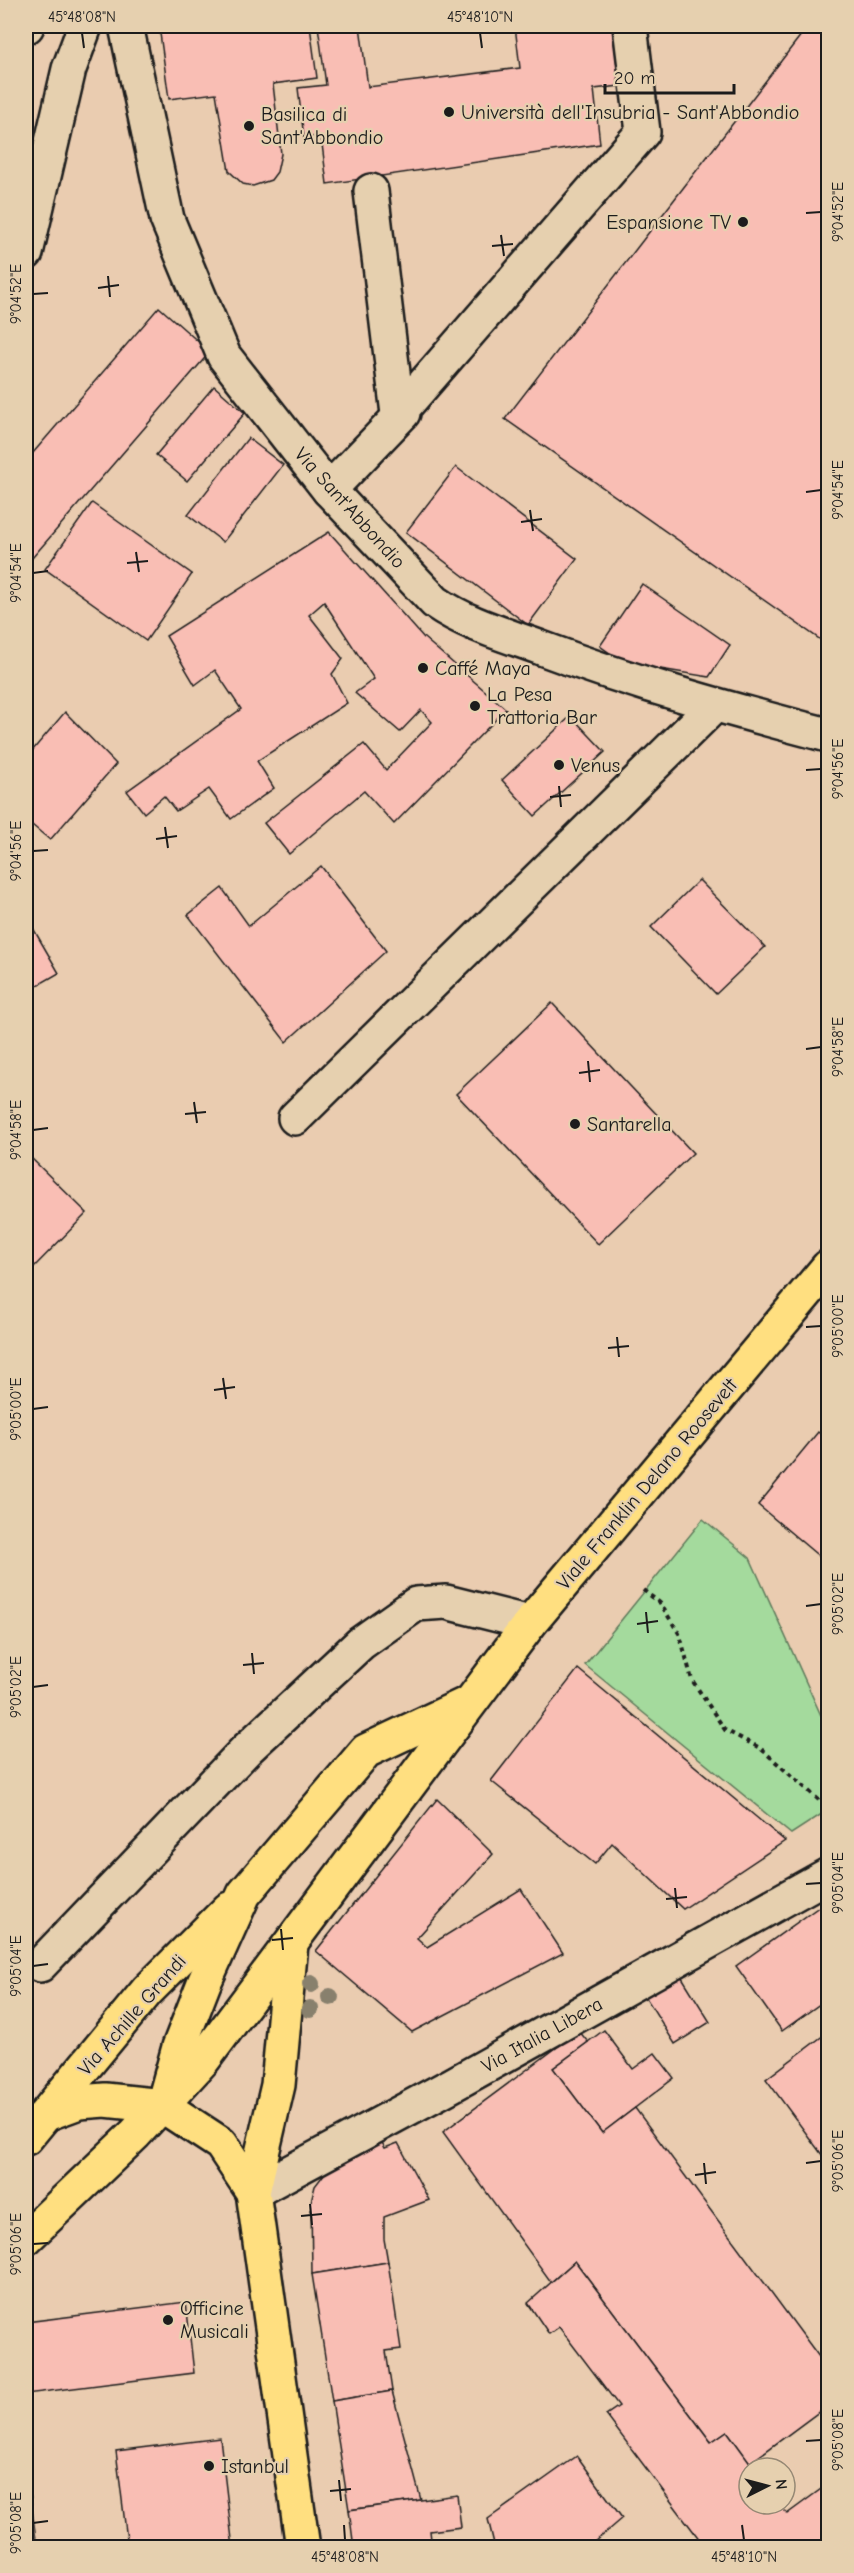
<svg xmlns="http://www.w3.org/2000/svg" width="854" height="2573" font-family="'Comic Neue',sans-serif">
	<rect width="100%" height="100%" fill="#eaccb0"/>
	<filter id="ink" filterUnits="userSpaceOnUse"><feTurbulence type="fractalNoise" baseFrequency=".0167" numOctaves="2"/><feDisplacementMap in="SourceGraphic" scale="12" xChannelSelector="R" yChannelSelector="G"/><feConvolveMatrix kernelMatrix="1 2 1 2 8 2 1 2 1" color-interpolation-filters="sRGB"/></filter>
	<g filter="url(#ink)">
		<!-- green -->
		<polygon fill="#a4da9d" stroke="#607b5c" stroke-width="1.5" points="703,1519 750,1558 828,1731 828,1810 791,1834 585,1665"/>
		<!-- building -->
		<g fill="#f9beb4" stroke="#1c1c1c" stroke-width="1.5">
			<polygon points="159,26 310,26 317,78 273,84 281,154 277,172 271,180 253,186 243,184 229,171 216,93 169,99"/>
			<polygon points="318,26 360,26 368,87 520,68 515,26 612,26 620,86 594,89 600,144 327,184 321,136 304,138 298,88 326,85"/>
			<polygon points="808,26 828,26 828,645 505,419"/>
			<polygon points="26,86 31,91 26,111"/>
			<polygon points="159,307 210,352 26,565 26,461"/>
			<polygon points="214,386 245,413 187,481 156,455"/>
			<polygon points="248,438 283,465 223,542 188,515"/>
			<polygon points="456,467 577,559 528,625 406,532"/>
			<polygon points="92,503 192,574 146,641 45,569"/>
			<polygon points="329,532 424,638 506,709 394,824 364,791 289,854 264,823 364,744 386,770 432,722 421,710 400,732 355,693 374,679 324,602 309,615 343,659 332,674 347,703 257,761 274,788 231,819 209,789 176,811 164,796 144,813 127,791 241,709 215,670 195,685 166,636"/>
			<polygon points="642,584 730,645 709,677 624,663 600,646"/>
			<polygon points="65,712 116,764 50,840 26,820 26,758"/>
			<polygon points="571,716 605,752 535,816 502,780"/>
			<polygon points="321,866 386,951 286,1042 188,915 222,888 249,926"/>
			<polygon points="699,880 765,947 716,994 651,927"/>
			<polygon points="26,916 59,973 26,992"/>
			<polygon points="552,1003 693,1153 598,1244 456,1094"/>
			<polygon points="26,1153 87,1213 27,1274 26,1272"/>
			<polygon points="818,1432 828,1440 828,1564 758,1505"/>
			<polygon points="578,1669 785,1841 683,1909 612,1843 595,1864 491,1781"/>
			<polygon points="437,1799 493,1854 417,1938 427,1947 521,1889 563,1953 412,2032 316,1951"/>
			<polygon points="823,1904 828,1911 828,1998 782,2031 736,1966"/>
			<polygon points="675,1966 710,2022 675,2044 640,1988"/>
			<polygon points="604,2030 633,2069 655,2053 674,2078 602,2133 553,2068"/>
			<polygon points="579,2031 588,2042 553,2068 602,2133 635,2108 828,2369 828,2405 750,2463 727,2431 711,2442 575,2261 551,2282 443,2132"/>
			<polygon points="828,2032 828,2163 766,2079"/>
			<polygon points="378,2135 385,2148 398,2143 429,2200 384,2217 384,2239 388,2262 312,2274 311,2202 315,2186 328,2169"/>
			<polygon points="575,2261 711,2442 727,2431 754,2468 749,2468 749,2504 780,2504 787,2514 828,2484 828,2548 706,2548 606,2415 619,2406 559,2327 549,2334 528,2303"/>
			<polygon points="388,2262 401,2349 386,2351 392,2391 332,2401 312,2274"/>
			<polygon points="186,2302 194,2373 26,2394 26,2322"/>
			<polygon points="392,2391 421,2500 349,2510 332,2401"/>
			<polygon points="220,2438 233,2548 128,2548 116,2451"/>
			<polygon points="577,2456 622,2518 587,2548 495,2548 488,2519"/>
			<polygon points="26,2460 37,2548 26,2548"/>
			<polygon points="457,2495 461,2527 430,2531 432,2548 354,2548 349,2510"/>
		</g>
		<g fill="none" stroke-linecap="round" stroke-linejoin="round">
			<!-- minor casing -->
			<g stroke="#1c1c1c" stroke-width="38">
				<g id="minor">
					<polyline points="26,26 27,26"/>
					<path d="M126,26L167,219L224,356L329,490L435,602C468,625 507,635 544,649C637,684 732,710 828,735"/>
					<polyline points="371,191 398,414"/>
					<polyline points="26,253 69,69 85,26"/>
					<polyline points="329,490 403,413 398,414 643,132 630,26"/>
					<polyline points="295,1118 714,706"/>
					<polyline points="40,1965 247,1749 361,1643 416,1604 446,1602 530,1623"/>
					<polyline points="253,2192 452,2085 828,1875"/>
				</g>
			</g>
			<!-- major casing -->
			<g stroke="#1c1c1c" stroke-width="38">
				<g id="major">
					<polyline points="291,1944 278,2085 253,2192 303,2548"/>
					<polyline points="165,2098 179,2047 204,1983 244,1894 366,1751 464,1705"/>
					<polyline points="49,2113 79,2102 105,2100 163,2106 221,2144 253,2192"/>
					<polyline points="26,2138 147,1991 229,1909"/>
					<polyline points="26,2238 135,2134 203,2060 530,1623 828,1267"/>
				</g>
			</g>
			<!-- path -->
			<polyline stroke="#1c1c1c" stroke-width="4" stroke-dasharray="4.5 4.5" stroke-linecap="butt" points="643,1590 660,1603 680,1635 692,1680 725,1730 760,1748 828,1808"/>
			<!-- minor -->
			<use href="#minor" stroke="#e6d0af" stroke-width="33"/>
			<!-- major -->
			<use href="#major" stroke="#ffdf80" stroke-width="33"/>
		</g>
		<!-- trees -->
		<g fill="#88806d">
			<circle cx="311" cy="1984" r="9"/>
			<circle cx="330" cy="1997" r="9"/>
			<circle cx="310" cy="2009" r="9"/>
		</g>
	</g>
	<!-- ticks -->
	<path fill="none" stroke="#1c1c1c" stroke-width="2" d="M82,33L84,48M480,33L482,48M806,213L821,212M501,235L504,256M492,246L513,244M108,276L110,297M98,288L119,285M33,294L48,293M806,492L821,490M530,510L533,531M521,522L542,519M136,552L139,572M127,563L148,561M33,573L48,571M806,770L821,769M559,786L561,807M550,797L571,795M165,827L168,848M156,839L177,836M33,851L48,850M806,1049L821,1047M588,1061L590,1082M579,1073L600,1070M194,1102L197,1123M185,1114L206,1112M33,1130L48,1128M806,1327L821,1326M617,1337L619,1357M608,1348L629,1346M223,1378L226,1399M214,1390L235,1387M33,1409L48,1407M806,1606L821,1604M646,1612L648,1633M637,1624L658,1621M252,1653L254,1674M243,1665L264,1663M33,1687L48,1685M806,1884L821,1883M675,1888L677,1908M666,1899L687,1897M281,1929L283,1950M272,1940L293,1938M33,1966L48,1964M704,2163L706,2184M806,2163L821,2161M695,2175L716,2172M310,2204L312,2225M301,2216L322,2214M33,2244L48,2243M806,2441L821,2440M339,2480L341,2501M330,2491L351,2489M33,2523L48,2521M344,2525L345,2540M742,2525L744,2540"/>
	<!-- markers -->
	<g fill="#1c1c1c" stroke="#e6d0af" stroke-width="2">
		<circle cx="449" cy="112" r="6"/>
		<circle cx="249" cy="126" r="6"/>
		<circle cx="743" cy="222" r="6"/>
		<circle cx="423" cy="668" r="6"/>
		<circle cx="475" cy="706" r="6"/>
		<circle cx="559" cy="765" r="6"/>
		<circle cx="575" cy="1124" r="6"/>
		<circle cx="168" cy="2320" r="6"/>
		<circle cx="209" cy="2466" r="6"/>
	</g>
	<g text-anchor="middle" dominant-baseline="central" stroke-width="4.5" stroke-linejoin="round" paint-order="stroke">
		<!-- poi labels -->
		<g font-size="20" fill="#1c1c1c" stroke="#e6d0af" text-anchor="start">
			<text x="461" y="112">Università dell'Insubria - Sant'Abbondio</text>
			<text x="261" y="114">Basilica di<tspan x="261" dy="23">Sant'Abbondio</tspan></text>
			<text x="731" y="222" text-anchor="end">Espansione TV</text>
			<text x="435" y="668">Caffé Maya</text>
			<text x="487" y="694">La Pesa<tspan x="487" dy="23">Trattoria Bar</tspan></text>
			<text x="571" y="765">Venus</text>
			<text x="587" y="1124">Santarella</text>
			<text x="180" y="2308">Officine<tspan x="180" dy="23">Musicali</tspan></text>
			<text x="221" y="2466">Istanbul</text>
		</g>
		<!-- street labels -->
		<g font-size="20" fill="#1c1c1c" stroke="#e6d0af">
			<text transform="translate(350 508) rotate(48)">Via Sant'Abbondio</text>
			<text transform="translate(647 1484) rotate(-50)">Viale Franklin Delano Roosevelt</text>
			<text transform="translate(132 2015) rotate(-49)">Via Achille Grandi</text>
			<text transform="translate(542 2035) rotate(-29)">Via Italia Libera</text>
		</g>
	</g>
	<!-- margin -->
	<rect width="854" height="2573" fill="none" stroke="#e6d0af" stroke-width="66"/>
	<!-- north arrow -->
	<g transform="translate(767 2486) rotate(84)"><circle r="28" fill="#e6d0af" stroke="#958874" stroke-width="1.5"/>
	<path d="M0-4.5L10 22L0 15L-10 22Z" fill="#1c1c1c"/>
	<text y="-9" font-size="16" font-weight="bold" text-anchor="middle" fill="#1c1c1c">N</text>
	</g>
	<!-- scale -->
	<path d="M605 84v9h129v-9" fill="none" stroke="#1c1c1c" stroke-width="3"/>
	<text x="614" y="84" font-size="18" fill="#1c1c1c" stroke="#e6d0af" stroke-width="4.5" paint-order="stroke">20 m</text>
	<rect x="33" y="33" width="788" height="2507" fill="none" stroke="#1c1c1c" stroke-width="2"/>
	<g font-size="15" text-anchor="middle" fill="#1c1c1c">
		<text x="82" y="22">45°48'08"N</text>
		<text x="480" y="22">45°48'10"N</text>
		<text transform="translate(838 212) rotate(-90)" y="5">9°04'52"E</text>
		<text transform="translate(16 294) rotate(-90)" y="5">9°04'52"E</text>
		<text transform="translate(838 490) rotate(-90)" y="5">9°04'54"E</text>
		<text transform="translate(16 573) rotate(-90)" y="5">9°04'54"E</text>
		<text transform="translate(838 769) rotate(-90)" y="5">9°04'56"E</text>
		<text transform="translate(16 851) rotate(-90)" y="5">9°04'56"E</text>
		<text transform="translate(838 1047) rotate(-90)" y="5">9°04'58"E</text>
		<text transform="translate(16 1130) rotate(-90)" y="5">9°04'58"E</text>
		<text transform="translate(838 1326) rotate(-90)" y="5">9°05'00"E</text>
		<text transform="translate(16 1409) rotate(-90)" y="5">9°05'00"E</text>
		<text transform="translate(838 1604) rotate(-90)" y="5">9°05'02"E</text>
		<text transform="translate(16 1687) rotate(-90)" y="5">9°05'02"E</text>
		<text transform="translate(838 1883) rotate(-90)" y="5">9°05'04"E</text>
		<text transform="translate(16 1966) rotate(-90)" y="5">9°05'04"E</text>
		<text transform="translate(838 2161) rotate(-90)" y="5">9°05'06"E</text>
		<text transform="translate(16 2244) rotate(-90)" y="5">9°05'06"E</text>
		<text transform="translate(838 2440) rotate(-90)" y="5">9°05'08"E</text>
		<text transform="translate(16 2523) rotate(-90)" y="5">9°05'08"E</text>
		<text x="345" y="2562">45°48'08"N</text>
		<text x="744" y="2562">45°48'10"N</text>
	</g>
</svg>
